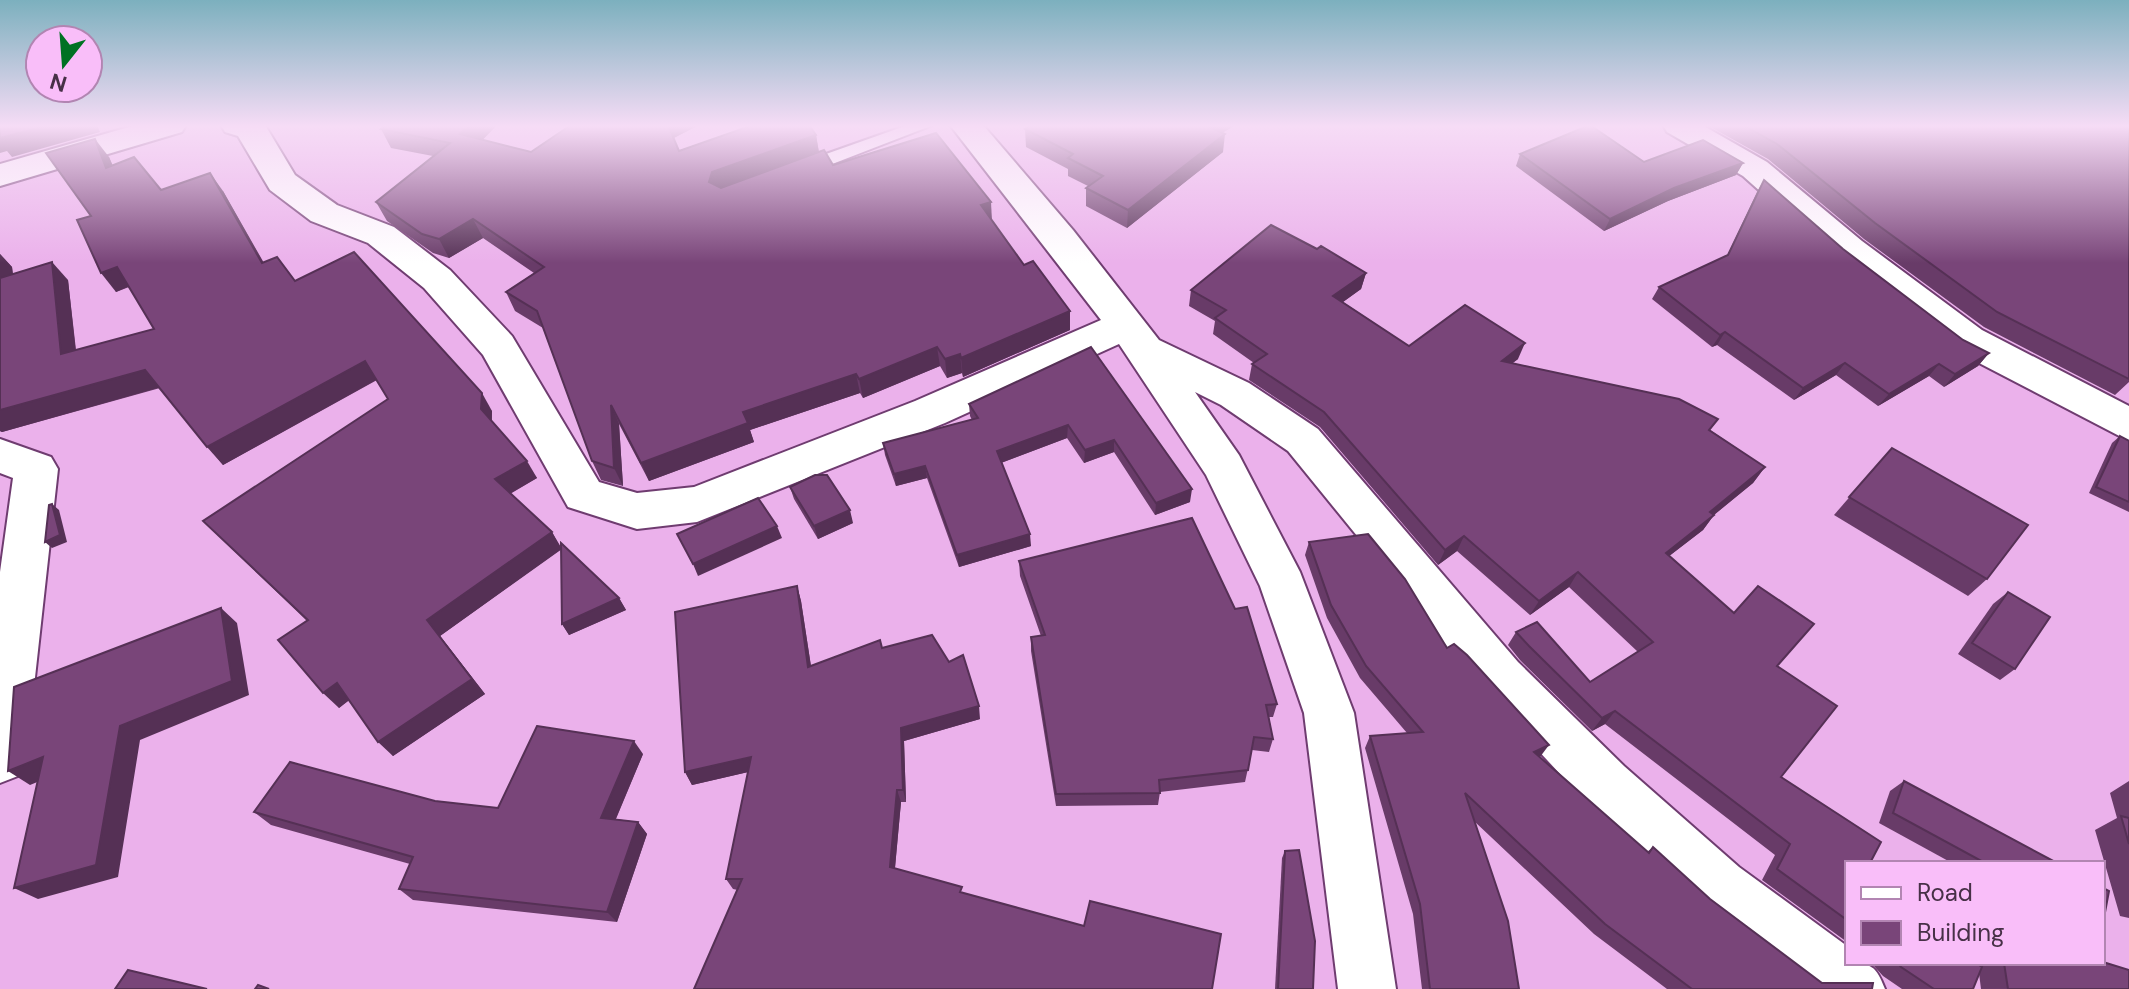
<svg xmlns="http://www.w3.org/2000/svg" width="2129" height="989" font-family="'DM Sans',sans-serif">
	<rect width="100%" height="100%" fill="#ebb1eb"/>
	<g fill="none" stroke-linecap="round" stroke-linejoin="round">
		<!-- service casing -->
		<g stroke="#6f3c70" stroke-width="4">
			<polygon id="service" points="908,125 933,125 809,173 795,173 793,169 795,165"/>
		</g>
		<!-- minor casing -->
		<g stroke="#6f3c70" stroke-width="4">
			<g id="minor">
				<polygon points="136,125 186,125 182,132 0,186 0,164"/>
				<path d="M221,125H265L295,175L337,205L394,227L450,270L512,336L599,482L637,493L694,487L915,401L1101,320L950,125H983L1073,230L1159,340L1249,383L1318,429L1518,662L1624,766L1739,867L1847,946V963C1872,963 1876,966 1885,989H1808L1699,907L1586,802L1484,692L1288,451L1221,405L1195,392L1239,455L1300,572L1354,713L1396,989H1338L1304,713L1260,586L1206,475L1119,344L945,423L697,522L637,529L568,507L483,355L424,288L368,243L311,221L270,190L238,136L225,132Z"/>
				<polygon points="1663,125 1702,125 1767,162 1862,241 1982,330 2129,406 2129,441 1954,350 1836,259 1743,176 1667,132"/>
				<polygon points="0,439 51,457 58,469 26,759 18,776 0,783 0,572 13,478 0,473"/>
			</g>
		</g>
		<!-- service -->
		<use href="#service" fill="#fff" fill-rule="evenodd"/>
		<!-- minor -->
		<use href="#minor" fill="#fff" fill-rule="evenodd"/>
	</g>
	<!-- wall -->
	<g fill="#683b68">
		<polygon points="386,125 497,125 482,140 531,152 571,125 699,125 673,138 679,151 816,135 819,152 833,165 992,221 1070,330 963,377 962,373 947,378 940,366 863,398 860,393 750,430 754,442 649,481 619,424 623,486 601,480 592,461 543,328 515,311 506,292 534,273 483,238 449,258 433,253 387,221 376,202 433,156 391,148 381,129"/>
		<polygon points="1029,125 1236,125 1222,133 1223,152 1127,228 1086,206 1086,188 1088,186 1068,176 1068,169 1026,147 1025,129 1031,126"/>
		<polygon points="1707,125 2129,125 2129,382 2115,395 1984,327 1864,239 1768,159"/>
		<polygon points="1520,154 1644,162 1743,163 1736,175 1668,201 1604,231 1516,166"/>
		<polygon points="109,157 113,166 161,190 223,191 264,263 295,281 492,411 492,421 537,478 510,494 552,532 561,549 619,598 626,610 569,635 562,624 561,549 440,636 485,694 393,756 349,700 339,708 307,621 203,521 388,399 377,380 223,465 160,388 2,432 0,431 0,254 12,267 13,274 68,280 76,350 154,329 129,287 116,292 91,216"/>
		<polygon points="1764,180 1843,249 1963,340 1989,353 1978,366 1944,387 1929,376 1878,406 1836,375 1794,400 1717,345 1712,347 1652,299 1659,287 1727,256 1757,192"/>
		<polygon points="1366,273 1361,289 1343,302 1409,346 1518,359 1512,363 1718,419 1710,430 1765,467 1753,483 1714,515 1703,530 1669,556 1777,666 1781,777 1847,863 1847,942 1762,880 1775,855 1605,724 1592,731 1520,660 1508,645 1516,632 1590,682 1638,652 1569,587 1530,615 1457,551 1438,565 1320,427 1249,380 1252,364 1254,363 1213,334 1215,321 1189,306 1191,290"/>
		<polygon points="1091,347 1190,502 1155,515 1114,452 1084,463 1067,438 1001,463 1031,546 959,567 927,478 896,486 885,455 883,443 972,420 970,416 969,404"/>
		<polygon points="2120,436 2129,441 2129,512 2089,493 2112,443"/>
		<polygon points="1892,448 1987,579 1968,596 1834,515"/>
		<polygon points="790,487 853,523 818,539 794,499"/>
		<polygon points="1309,542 1447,648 1540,757 1647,852 1653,847 1710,899 1822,983 1872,989 1667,989 1594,934 1474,821 1519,989 1422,989 1413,914 1365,748 1370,736 1407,733 1360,678 1327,618 1305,555"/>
		<polygon points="1019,561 1277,704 1273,717 1269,717 1273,739 1269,752 1252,750 1245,782 1160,792 1158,805 1056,806 1031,651 1031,637 1041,636 1020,576"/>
		<polygon points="797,586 801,601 811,666 882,648 980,719 904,741 906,802 901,802 895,868 1212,989 733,889 726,879 748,772 692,785 685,772"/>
		<polygon points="2008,592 2015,669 2000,680 1958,654 1993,604"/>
		<polygon points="643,754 616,819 638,822 647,834 617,922 413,900 399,889 410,864 271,825 254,812 498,808"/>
		<polygon points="1904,781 2057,863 1952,863 1879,823 1890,791"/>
		<polygon points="2129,781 2129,918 2120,916 2095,830 2117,818 2110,793"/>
		<polygon points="1285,851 1313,989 1275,989 1282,858"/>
		<polygon points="1865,963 1976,963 1978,964 1978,963 2103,963 2129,989 1981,989 1979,973 1973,989 1902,989 1883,976 1873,965"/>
	</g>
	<!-- shaded-wall -->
	<g fill="#553055">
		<polygon points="49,125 97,125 100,132 12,157 7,151 0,153 0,138"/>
		<polygon points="470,125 497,125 470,153 460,134"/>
		<polygon points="667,125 699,125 672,139"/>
		<polygon points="1206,125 1236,125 1203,143"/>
		<polygon points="1225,134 1223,152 1127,228 1128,210"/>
		<polygon points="816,135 819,154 714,201 709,182 712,172"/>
		<polygon points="95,139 109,157 121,187 106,168"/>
		<polygon points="1743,163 1736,175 1668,201 1604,231 1610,219 1674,188"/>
		<polygon points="210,173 223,191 274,282 262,263"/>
		<polygon points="991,202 992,221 981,205"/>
		<polygon points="473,219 483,238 449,258 439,239"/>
		<polygon points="0,254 12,267 15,297 0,281"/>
		<polygon points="52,262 68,280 78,372 61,354"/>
		<polygon points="117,267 132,285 116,292 101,273"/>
		<polygon points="1366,273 1361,289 1329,312 1333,296"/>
		<polygon points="1070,311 1070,330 963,377 961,358"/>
		<polygon points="1725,332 1717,345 1712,347 1720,335"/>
		<polygon points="1525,343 1518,359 1495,377 1502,361"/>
		<polygon points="937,347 940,366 863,398 859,379"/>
		<polygon points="1989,353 1978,366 1944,387 1955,374"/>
		<polygon points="960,354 962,373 947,378 945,359"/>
		<polygon points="365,361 378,379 223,465 207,447"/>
		<polygon points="1845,363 1836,375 1794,400 1803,388"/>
		<polygon points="1939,364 1929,376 1878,406 1889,394"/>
		<polygon points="145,370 161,387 2,432 0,431 0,410"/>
		<polygon points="856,374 860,393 750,430 754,442 649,481 641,463 743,412"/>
		<polygon points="482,393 492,411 491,426 481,409"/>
		<polygon points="611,405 619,424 623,486 614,468"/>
		<polygon points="1068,425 1067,438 998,464 997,451"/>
		<polygon points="1114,440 1114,452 1084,463 1085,450"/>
		<polygon points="527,461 537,478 506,496 495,479"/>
		<polygon points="925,466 927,478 896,486 894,474"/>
		<polygon points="1765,467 1753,483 1699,527 1710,512"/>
		<polygon points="1192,489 1190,502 1155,515 1156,503"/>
		<polygon points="52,504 59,510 67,542 52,548 45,542"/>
		<polygon points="850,510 853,523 818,539 814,526"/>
		<polygon points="1714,515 1703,530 1655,567 1666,553"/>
		<polygon points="777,526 782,538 698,576 693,564"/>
		<polygon points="552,532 562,549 440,636 485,694 393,756 378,742 427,620"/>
		<polygon points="1030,534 1031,546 959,567 957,555"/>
		<polygon points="1464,536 1457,551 1438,565 1445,550"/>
		<polygon points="1578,572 1569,587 1530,615 1539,601"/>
		<polygon points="797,586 801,601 813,680 808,667"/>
		<polygon points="619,598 626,610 569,635 562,624"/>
		<polygon points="221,608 237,623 249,695 140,740 118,877 38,899 14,888 120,726"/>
		<polygon points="337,683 352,698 339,708 323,693"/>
		<polygon points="979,706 980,719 904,741 906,802 903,790 901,728"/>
		<polygon points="1615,711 1605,724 1592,731 1602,718"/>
		<polygon points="634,741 643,754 611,830 601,818"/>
		<polygon points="1549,745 1540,757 1534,752"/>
		<polygon points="43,757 64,771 30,785 8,771"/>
		<polygon points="751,757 757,770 692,785 685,772"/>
		<polygon points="897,790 901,802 894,878 890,867"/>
		<polygon points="638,822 647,834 617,922 607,912"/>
	</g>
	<!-- building -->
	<g fill="#794579" stroke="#553055" stroke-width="2">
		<polygon points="0,125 49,125 0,138"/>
		<polygon points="386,125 470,125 460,134 531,152 571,125 668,125 679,151 753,125 809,125 816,135 712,172 709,182 721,188 824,150 833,165 936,133 991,202 981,205 1024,265 1033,261 1070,311 961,358 960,354 945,359 937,347 859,379 856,374 743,412 748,423 641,463 611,405 614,468 592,461 537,311 506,292 544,267 473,219 439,239 422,234 376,202 450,143 381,129"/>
		<polygon points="1032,125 1206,125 1205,125 1225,134 1128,210 1086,188 1103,176 1068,158 1073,154 1025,129"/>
		<polygon points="1590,125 1644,162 1703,140 1743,163 1674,188 1610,219 1520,154"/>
		<polygon points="1743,125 2129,125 2129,379 1997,312 1875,223 1777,144"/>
		<polygon points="95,139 106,168 134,157 161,190 210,173 262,263 277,257 295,281 354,252 482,393 481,409 527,461 495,479 552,532 427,620 472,679 378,742 337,683 323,693 278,640 308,620 203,521 388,399 365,361 207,447 145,370 0,410 0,278 52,262 61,354 154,329 117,267 101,273 77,220 91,216 46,153"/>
		<polygon points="1764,180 1843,249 1963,340 1989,353 1955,374 1939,364 1889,394 1845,363 1803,388 1725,332 1720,335 1659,287 1728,255"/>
		<polygon points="1271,225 1317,249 1321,246 1366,273 1333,296 1409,346 1465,305 1525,343 1502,361 1679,399 1718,419 1709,430 1765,467 1710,512 1714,515 1666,553 1734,613 1758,586 1814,624 1777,666 1837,706 1781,777 1881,842 1870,863 1847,863 1847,920 1777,869 1790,844 1615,711 1602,718 1529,646 1516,632 1537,622 1590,682 1653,642 1578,572 1539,601 1464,536 1445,550 1324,412 1252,364 1267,354 1215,318 1226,310 1191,290"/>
		<polygon points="1091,347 1192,489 1156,503 1114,440 1085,450 1068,425 997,451 1030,534 957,555 925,466 894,474 883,443 978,418 969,404"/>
		<polygon points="2120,436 2129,441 2129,502 2096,487"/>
		<polygon points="1892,448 2028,525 1987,579 1849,497"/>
		<polygon points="815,475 827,475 850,510 814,526 790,487"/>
		<polygon points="758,498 777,526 693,564 677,534"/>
		<polygon points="52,504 60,535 45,542 49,505"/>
		<polygon points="1192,518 1235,609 1247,607 1277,704 1266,705 1273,739 1254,737 1248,770 1159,780 1160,793 1056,794 1031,637 1045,635 1019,561"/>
		<polygon points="1368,534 1405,579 1447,648 1454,644 1467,655 1549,745 1534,752 1649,853 1653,847 1710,899 1822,983 1873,983 1872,989 1692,989 1605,924 1465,793 1508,921 1519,989 1430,989 1420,904 1370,736 1423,732 1366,666 1331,605 1309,542"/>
		<polygon points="561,543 619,598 562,624"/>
		<polygon points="797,586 808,667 880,640 882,648 932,635 949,662 963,655 979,706 901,728 903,790 897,790 890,867 962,887 960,892 1084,926 1090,901 1221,934 1212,989 694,989 742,879 726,879 751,757 685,772 675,612"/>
		<polygon points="2008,592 2050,617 2015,669 1972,643"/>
		<polygon points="221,608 232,681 120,726 96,865 14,888 43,757 8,771 14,687"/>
		<polygon points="537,726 634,741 601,818 638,822 607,912 399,889 413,857 254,812 290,762 435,801 498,808"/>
		<polygon points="1904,781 2057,863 1985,863 1893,813"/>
		<polygon points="2121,816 2129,818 2129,844"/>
		<polygon points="1299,850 1315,941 1313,989 1278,989 1285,851"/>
		<polygon points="2103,888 2109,891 2103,923"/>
		<polygon points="2103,962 2129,970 2129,989 2008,989 2004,963 2103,963"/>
		<polygon points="1898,963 1976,963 1982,967 1973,989 1934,989 1901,967"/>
		<polygon points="128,970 207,989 115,989"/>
		<polygon points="258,985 269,989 255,989"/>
	</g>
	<!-- sky -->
	<linearGradient id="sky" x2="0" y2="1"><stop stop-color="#7cb0be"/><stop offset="0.48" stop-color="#f6dcf6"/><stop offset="1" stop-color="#f6dcf6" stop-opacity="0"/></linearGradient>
	<rect width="2129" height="263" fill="url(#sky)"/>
	<!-- legend -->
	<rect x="1845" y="861" width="260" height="104" fill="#f9bef9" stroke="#b285b2" stroke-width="2"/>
	<rect x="1861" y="887" width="40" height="12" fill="#ffffff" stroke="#b285b2" stroke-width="2"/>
	<text x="1917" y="901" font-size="24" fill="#473047">Road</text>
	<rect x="1861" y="921" width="40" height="24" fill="#794579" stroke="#b285b2" stroke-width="2"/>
	<text x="1917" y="941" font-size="24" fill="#473047">Building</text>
	<!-- north arrow -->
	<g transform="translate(64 64) rotate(197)"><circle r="38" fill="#f9bef9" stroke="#b285b2" stroke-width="2"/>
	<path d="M0-6L14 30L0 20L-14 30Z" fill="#007123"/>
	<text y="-12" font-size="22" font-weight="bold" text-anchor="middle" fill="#473047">N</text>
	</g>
</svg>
